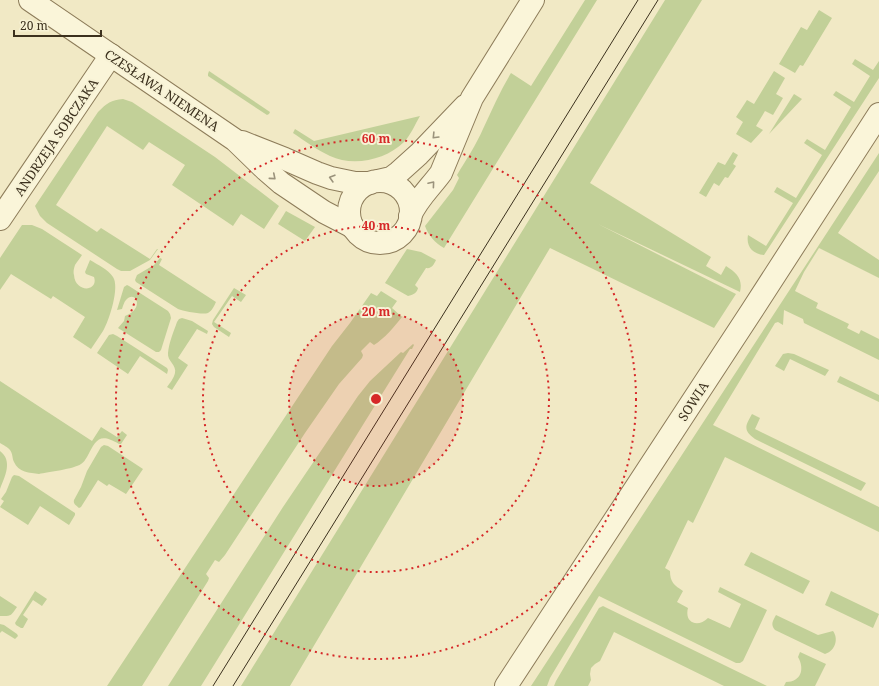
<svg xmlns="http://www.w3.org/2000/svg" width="879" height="686" font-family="'Noto Serif',serif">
	<rect width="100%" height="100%" fill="#f1e9c5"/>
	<!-- green -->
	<g fill="#c2d098">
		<path d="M585,0H597L444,248C435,243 428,235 425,226L453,190L459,178L457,175C466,160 476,145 483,129C492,110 500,91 511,73L531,86Z"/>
		<path d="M665,0H702L590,183L711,257L706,266L721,275L726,266C737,273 743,279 740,292L598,224L736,294L714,328L550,248L290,686H241Z"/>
		<polygon points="819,10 832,18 803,66 800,65 795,73 779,64 801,27 807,30"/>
		<path d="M855,59L873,70L879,61V78L764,255C752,254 746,246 748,235L766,246L793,203L774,192L777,187L796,198L822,155L804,143L807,139L825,150L851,107L833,95L836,91L854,102L870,76L852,64Z"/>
		<polygon points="209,71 270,112 269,114 267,115 208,76 208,74"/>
		<polygon points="774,71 785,78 776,94 783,98 773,115 765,111 756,126 763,130 751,143 736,134 743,122 736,117 747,100 754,104"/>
		<polygon points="794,94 802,99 769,134"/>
		<path d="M123,99L132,102L215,157L279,206L264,229L241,214L233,226L172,185L185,165L149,142L143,150L107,126L56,205L97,232L101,228L150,259L157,249H158L150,260L130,271H121L117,269L47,223L40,216L35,206L98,112C107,103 111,100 123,99Z"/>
		<path d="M420,116C415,124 411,135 404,142C386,160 353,167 330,156C317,150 305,141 293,133L295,129L314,141Z"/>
		<polygon points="733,152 738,155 733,164 736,166 728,178 725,177 719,186 714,183 706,197 699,193 718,162 725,165"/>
		<path d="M879,153V171L838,233L879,260V278L819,248L804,272L795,291L818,303L816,308L849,324L847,328L859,334L861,330L879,339V360L804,323L803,319L784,310L783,325L778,322L775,323L713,425L879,507V532L725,457L693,523L688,520L665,568L670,571C670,582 674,585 683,591L677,602L688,608C684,623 698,628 708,618L730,628L741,604L718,592L720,587L767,610L743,661L740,663H736L599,596L550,678L547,686H531Z"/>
		<polygon points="286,211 315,227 305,241 278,224"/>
		<path d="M22,225H32L42,229L82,255C80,258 77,262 75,265C74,268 73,272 74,275C75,293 99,292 94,277L86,274L85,272L90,260C98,265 108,269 113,277C120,287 109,321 103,331C99,337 95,343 91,349L73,337L85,317L53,296L51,299L11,274L0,290V258Z"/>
		<path d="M407,249L421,252L436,260C434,264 432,269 426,268L415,285L418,288C417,293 413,295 408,296L385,283Z"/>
		<path d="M160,258L162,259L159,265L216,302C214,306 212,311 208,313C202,315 184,311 178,309L136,282L135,280L137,275L154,265Z"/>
		<path d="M127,285L129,286L168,311L170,314L171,318L161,350L159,352H156L118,328L124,321L125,316C146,308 135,289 126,300C124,302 123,306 122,309L117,310L124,287Z"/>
		<polygon points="234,288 246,295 241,302 232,296 214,322 231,333 229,337 214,327 212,324 213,320"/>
		<path d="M381,291L397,301L392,308L402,317C395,326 384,339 374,345L370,342L361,351L363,355L362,358L339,384L305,433L225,555L219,562L215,560L206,574L209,578L208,581L142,686H107L332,346L350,323L371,293L377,296Z"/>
		<path d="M182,318L192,321L208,331L207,334L197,329L178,358L188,365L172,390L167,387C170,383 174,378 175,373C177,365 167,361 168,353C169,342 174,331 177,322L179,319Z"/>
		<polygon points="113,334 117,336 167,368 168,370 167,374 140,356 128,374 97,353 109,335"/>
		<polygon points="413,344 414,345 412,349 410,349 201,686 168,686 283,507 358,396 370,381 401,352 403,353"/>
		<polygon points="788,353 794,354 829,370 825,376 790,359 784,371 775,366 783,354"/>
		<polygon points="840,376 879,395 879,402 837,382"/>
		<path d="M0,381L92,441L101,427L117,437L122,431L127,435L121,444H119C99,432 96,440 87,457C85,460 84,462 81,464C74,469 48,472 39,474C30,473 18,472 14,462C12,458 13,454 10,450C8,447 3,445 0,443Z"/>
		<path d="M752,414L760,418L755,429L866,483L861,491L755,439C742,430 746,425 752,414Z"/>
		<path d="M104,445L108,446L143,469L126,494L109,484L107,486L98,480L81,507L79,508C76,505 73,504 74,500L81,487L87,471L101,447Z"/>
		<path d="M0,451C13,461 5,476 0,489Z"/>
		<polygon points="14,475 19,476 75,513 75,515 69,525 40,506 28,525 0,507 4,501 1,499 6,492 12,477"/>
		<polygon points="751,552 810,581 803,594 744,565"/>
		<polygon points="35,591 47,599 42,606 33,600 23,615 28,619 23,628 21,628 16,625 15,623"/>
		<polygon points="831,591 879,614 873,628 825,605"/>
		<path d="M0,596L17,607C10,617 11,616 0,616Z"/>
		<polygon points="603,606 607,608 767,686 724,686 614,632 600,661 595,664 591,668 590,674 591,680 588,686 554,686 556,681 599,608"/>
		<path d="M776,615L818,635L833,631C839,639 835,651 825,654L775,630C770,624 773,621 776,615Z"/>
		<polygon points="0,624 4,625 17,634 18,636 15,639 2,631 0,633"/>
		<path d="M800,652L826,664L815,686H784L786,682C801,682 805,669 798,657Z"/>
	</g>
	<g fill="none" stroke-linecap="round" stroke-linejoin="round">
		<!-- minor casing -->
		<g stroke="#8d7c5a" stroke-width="24">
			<g id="minor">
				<polyline points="30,0 235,140 266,170 281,183 324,212 353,227"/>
				<polyline points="242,142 285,159 317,173 331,178 355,183 370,183"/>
				<polyline points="378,181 391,178 399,172 419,154 465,106"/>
				<circle cx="380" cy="212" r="31"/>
				<path d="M410,216C418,198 430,188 441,173L472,98L533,0"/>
				<polyline points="0,219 111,55"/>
				<polyline points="506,686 751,312 879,114"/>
			</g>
		</g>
		<!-- minor -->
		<use href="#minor" stroke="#faf5d9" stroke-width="22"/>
		<!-- tram -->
		<g stroke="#3c311e" stroke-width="1">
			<polyline points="213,686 638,0"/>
			<polyline points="233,686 658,0"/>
		</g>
	</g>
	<!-- one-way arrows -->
	<defs><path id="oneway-chevron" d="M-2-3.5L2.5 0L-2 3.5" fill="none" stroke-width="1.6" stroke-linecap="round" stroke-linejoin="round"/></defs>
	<g stroke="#9b937c">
		<use href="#oneway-chevron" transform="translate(435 136) rotate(134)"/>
		<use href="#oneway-chevron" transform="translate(273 177) rotate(40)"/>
		<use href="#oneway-chevron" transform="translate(332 178) rotate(-164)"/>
		<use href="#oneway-chevron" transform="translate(432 184) rotate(-50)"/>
	</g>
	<!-- distance rings -->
	<circle cx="376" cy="399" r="87" fill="#d62828" fill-opacity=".12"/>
	<g fill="none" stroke="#d62828" stroke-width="2" stroke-dasharray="2 4">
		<circle cx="376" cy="399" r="87"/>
		<circle cx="376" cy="399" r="173"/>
		<circle cx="376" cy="399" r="260"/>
	</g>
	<g text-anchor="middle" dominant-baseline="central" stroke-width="4" stroke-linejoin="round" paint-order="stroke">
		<!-- street labels -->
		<g font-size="13" fill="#3c311e" stroke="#f7f2d5">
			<text transform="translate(162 90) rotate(34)">CZESŁAWA NIEMENA</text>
			<text transform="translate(56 137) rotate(-56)">ANDRZEJA SOBCZAKA</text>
			<text transform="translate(693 401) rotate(-57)">SOWIA</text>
		</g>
	</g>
	<circle cx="376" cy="399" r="6" fill="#d62828" stroke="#f7f2d5" stroke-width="2"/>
	<g font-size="12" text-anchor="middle" font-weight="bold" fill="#d62828" stroke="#f7f2d5" stroke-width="4" stroke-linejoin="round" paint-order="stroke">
		<text x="376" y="143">60 m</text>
		<text x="376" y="230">40 m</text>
		<text x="376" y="316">20 m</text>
	</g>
	<!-- scale -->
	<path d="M14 30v6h87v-6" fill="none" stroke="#3c311e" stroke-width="2"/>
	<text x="20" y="30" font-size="12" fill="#3c311e" stroke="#f7f2d5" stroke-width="3" paint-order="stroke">20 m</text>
</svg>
